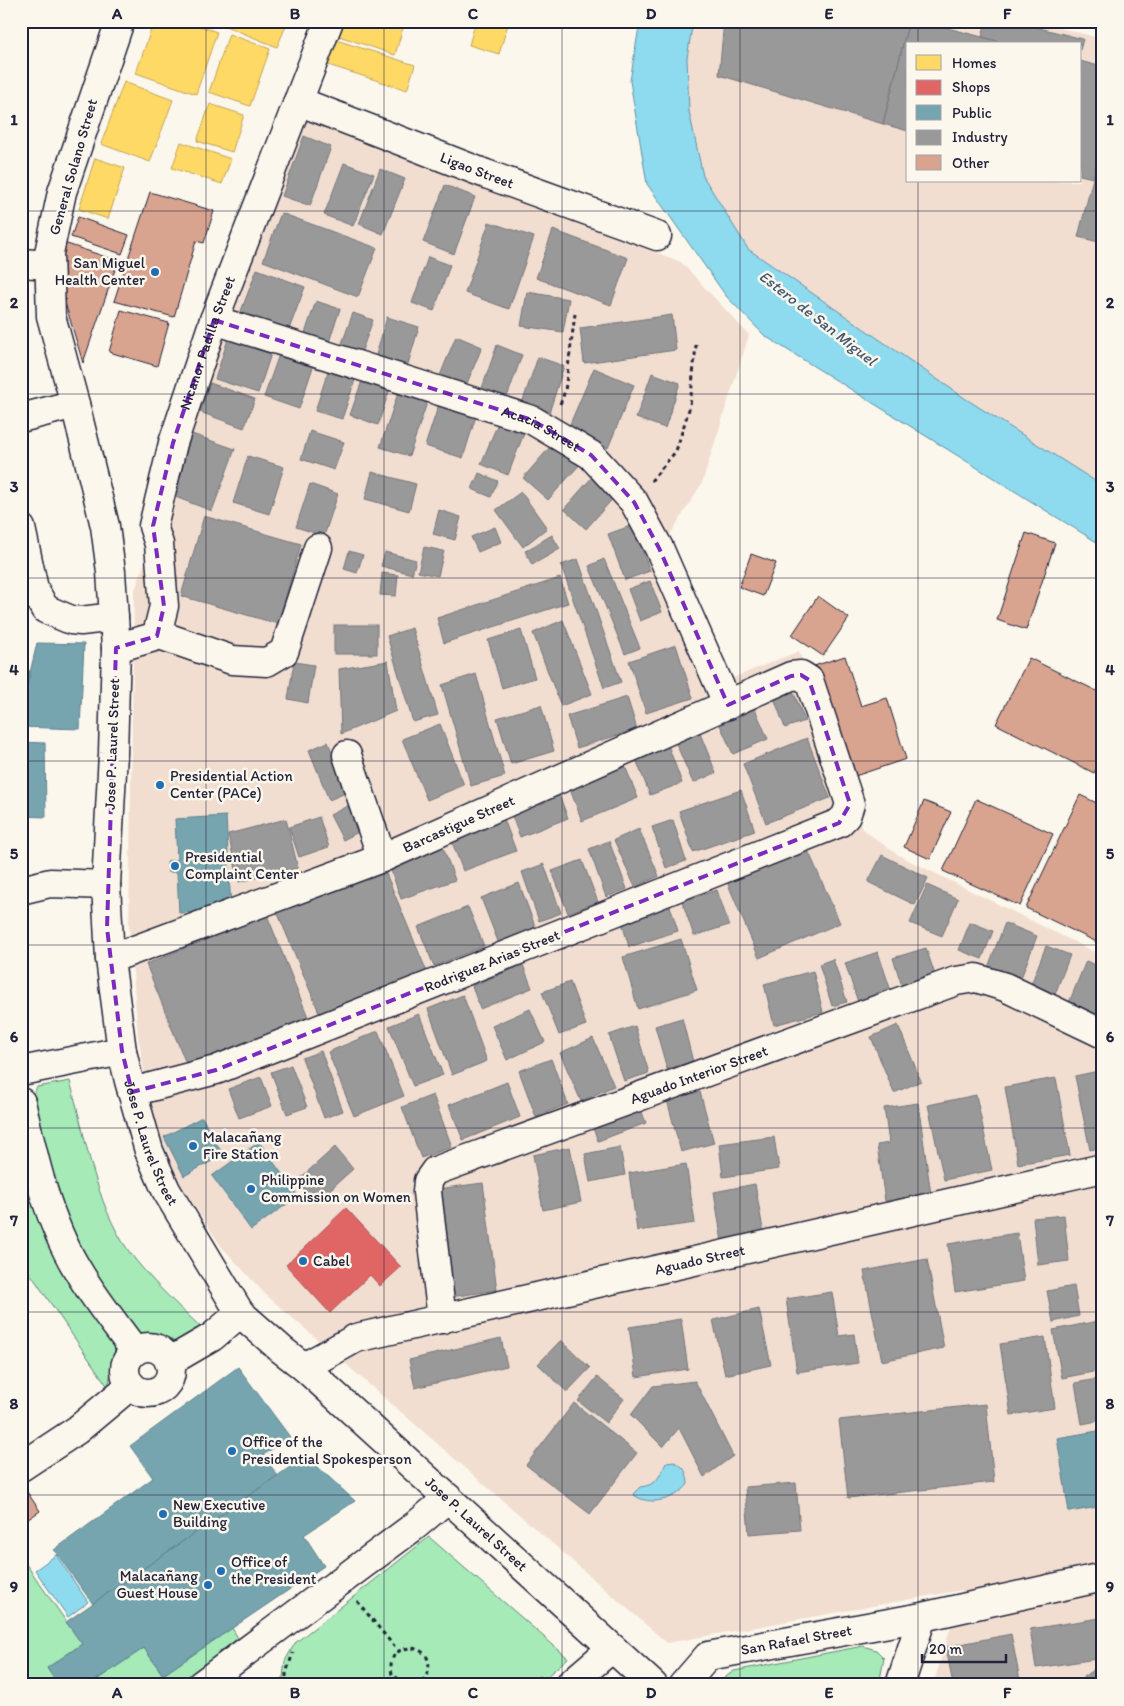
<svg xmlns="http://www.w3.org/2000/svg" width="1124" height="1706" font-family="Itim,sans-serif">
	<rect width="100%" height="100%" fill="#fbf7ec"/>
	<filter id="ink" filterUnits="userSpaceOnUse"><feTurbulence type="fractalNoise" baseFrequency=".02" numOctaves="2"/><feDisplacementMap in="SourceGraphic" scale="10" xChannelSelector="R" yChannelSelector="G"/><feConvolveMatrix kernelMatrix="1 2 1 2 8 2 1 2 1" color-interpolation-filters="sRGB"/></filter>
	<g filter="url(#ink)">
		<!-- built -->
		<g fill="#f1ded0" fill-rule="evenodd">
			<path d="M693,21H1033L1103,39V486L966,399L748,249L703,176L689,111L687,58ZM908,44H1080V181H908Z"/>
			<polygon points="302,115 681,262 749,335 702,483 666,541 706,689 799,651 862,829 898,855 1103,956 1103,1685 933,1685 962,1590 667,1643 265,1294 221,1246 180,1184 152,1117 138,1035 129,924 134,593"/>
		</g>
		<!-- green -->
		<g fill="#a5eab7" stroke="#648679">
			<path d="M70,1081C85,1135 96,1205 128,1250C150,1280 177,1305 204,1330L178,1347L148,1341L136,1334L82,1251L68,1221L53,1182L33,1094L37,1087Z"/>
			<polygon points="21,1164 31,1196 114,1343 115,1354 108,1387 21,1260"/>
			<polygon points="429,1537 568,1658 537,1685 282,1685 285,1661 295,1643"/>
			<polygon points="21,1557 82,1644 47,1668 58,1685 21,1685"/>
			<polygon points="232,1628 238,1638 179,1685 89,1685 144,1648 163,1675"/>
			<polygon points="863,1646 876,1650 884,1658 879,1685 718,1685 720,1681 734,1671"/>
		</g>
		<!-- water -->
		<g fill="#8edaee" stroke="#6390a6">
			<polygon points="640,21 693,21 687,58 689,111 703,176 748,249 966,399 1103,486 1103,546 765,336 726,296 647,184 630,81"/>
			<path d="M674,1462C685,1467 687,1472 688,1484C678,1499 648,1508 633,1494L640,1487C657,1485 659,1477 666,1463Z"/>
			<polygon points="56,1555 88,1602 68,1617 35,1570"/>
		</g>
		<!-- homes -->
		<g fill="#ffd966" stroke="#bda259">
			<polygon points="154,21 185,21 217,32 196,94 136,73"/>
			<polygon points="224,21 288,21 277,47 223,25"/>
			<polygon points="345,21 405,21 395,55 339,36"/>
			<polygon points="476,21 509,21 499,54 469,45"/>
			<polygon points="229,34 270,49 250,106 209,92"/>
			<polygon points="333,39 415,65 407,90 325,64"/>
			<polygon points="124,82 173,100 150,162 101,144"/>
			<polygon points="210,104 244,115 232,152 197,141"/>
			<polygon points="181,142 231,159 222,184 172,168"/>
			<polygon points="95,158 125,168 108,219 79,209"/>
		</g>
		<!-- shops -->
		<polygon fill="#e06666" stroke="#a75259" points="346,1208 401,1267 380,1286 370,1275 330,1313 286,1265"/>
		<!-- public -->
		<g fill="#76a5af" stroke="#5d7e8c">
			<polygon points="37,643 84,644 80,729 21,727 21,711"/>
			<polygon points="21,670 30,671 22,711 21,711"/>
			<polygon points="21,742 45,743 46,817 21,816"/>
			<polygon points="226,816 231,910 179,913 177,872 168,872 167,861 177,860 175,819"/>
			<polygon points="202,1117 223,1155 184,1176 164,1137"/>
			<polygon points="259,1142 298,1196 251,1230 212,1176"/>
			<polygon points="238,1367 290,1437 263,1455 278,1476 93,1604 54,1550 153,1478 130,1446"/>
			<polygon points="1103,1430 1103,1506 1069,1512 1057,1438"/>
			<polygon points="306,1456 355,1501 304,1535 324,1566 163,1675 144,1648 89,1685 58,1685 47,1668 82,1644 66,1622"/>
		</g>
		<!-- industry -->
		<g fill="#999" stroke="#75757d">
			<polygon points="724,21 909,21 883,124 719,75"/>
			<polygon points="909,21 921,21 1009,44 908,44 908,131 883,124"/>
			<polygon points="986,21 1012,21 1083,39 1080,50 1080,44 1009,44 982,37"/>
			<polygon points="1080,61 1103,67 1103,139 1093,178 1080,175"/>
			<polygon points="304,136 331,147 310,206 282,196"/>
			<polygon points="1103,139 1103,243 1078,237"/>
			<polygon points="344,163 374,174 353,226 324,215"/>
			<polygon points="380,169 405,179 383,234 359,224"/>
			<polygon points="445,185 475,197 454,254 423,242"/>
			<polygon points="281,213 377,248 358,297 263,261"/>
			<polygon points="489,222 534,237 509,309 465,293"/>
			<polygon points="553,230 628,258 611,305 536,278"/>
			<polygon points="428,257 450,265 434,311 412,303"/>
			<polygon points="257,269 305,287 286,337 238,319"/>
			<polygon points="527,292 569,299 563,332 521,326"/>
			<polygon points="316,301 340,309 326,351 302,342"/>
			<polygon points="353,313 373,320 357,364 337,357"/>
			<polygon points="672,315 676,350 584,363 580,328"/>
			<polygon points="387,317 419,327 405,374 373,365"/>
			<polygon points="230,333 273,348 258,393 215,379"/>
			<polygon points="456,336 482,347 463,393 437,383"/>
			<polygon points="497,345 522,355 506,400 481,391"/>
			<polygon points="282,346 316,358 299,409 264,397"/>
			<polygon points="538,357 564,366 548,416 521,406"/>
			<polygon points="330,365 357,374 342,419 315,411"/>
			<polygon points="594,368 634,385 608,448 567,431"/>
			<polygon points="652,373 680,383 665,428 636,418"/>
			<polygon points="364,375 391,385 378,425 350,415"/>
			<polygon points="210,383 255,399 244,428 200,412"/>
			<polygon points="400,387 429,397 409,456 380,447"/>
			<polygon points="439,404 476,416 463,458 425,446"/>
			<polygon points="500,418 526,428 508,475 481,464"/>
			<polygon points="310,431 344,442 334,470 301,459"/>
			<polygon points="192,434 235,449 212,511 170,495"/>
			<polygon points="557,439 583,461 548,500 523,478"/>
			<polygon points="248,456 284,467 269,514 233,503"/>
			<polygon points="372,472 416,484 409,511 365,499"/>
			<polygon points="479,473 498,481 491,497 472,489"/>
			<polygon points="594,475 616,495 586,529 564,509"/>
			<polygon points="310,484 338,494 324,536 296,527"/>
			<polygon points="521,492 547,528 523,547 496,510"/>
			<polygon points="439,510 461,517 455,540 433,534"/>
			<polygon points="204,516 301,544 278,624 181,596"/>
			<polygon points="633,525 650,571 625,580 608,534"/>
			<polygon points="495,527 501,542 478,552 471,537"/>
			<polygon points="552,535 560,549 532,565 525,551"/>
			<polygon points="424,547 444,551 438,576 418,572"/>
			<polygon points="349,551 363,555 357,573 344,569"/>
			<polygon points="385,552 416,560 412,574 381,566"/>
			<polygon points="578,559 621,682 604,688 561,565"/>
			<polygon points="604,559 640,648 625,654 589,566"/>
			<polygon points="382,573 398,575 396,596 380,595"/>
			<polygon points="560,578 568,603 444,643 437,618"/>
			<polygon points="650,581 662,612 640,621 628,589"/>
			<polygon points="563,620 592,694 561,706 533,633"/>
			<rect x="334" y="625" width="43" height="29"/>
			<polygon points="412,628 438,715 413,722 387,636"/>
			<polygon points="521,630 535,678 502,688 488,640"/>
			<polygon points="676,645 693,698 646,713 629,661"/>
			<polygon points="388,661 396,711 341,734 339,669"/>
			<polygon points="294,662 314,665 308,703 288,699"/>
			<polygon points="476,674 505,776 471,786 442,685"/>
			<polygon points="792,688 805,721 785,728 773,695"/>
			<polygon points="627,697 637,729 577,748 567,716"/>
			<polygon points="541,705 554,751 511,764 497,718"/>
			<polygon points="755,709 768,739 733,754 720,725"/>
			<polygon points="440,724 464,785 427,800 402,739"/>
			<polygon points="699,731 716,773 693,783 675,741"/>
			<polygon points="807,738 830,798 766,823 743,764"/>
			<polygon points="328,742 348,792 329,800 309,750"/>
			<polygon points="668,745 682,783 650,795 635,757"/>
			<polygon points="623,761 638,798 582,821 568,784"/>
			<polygon points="556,787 568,818 520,837 508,806"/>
			<polygon points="741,790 755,831 693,852 679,811"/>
			<polygon points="351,804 364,829 343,840 330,815"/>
			<polygon points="502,814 516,851 463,871 449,834"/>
			<polygon points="319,817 329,847 299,857 289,827"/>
			<polygon points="286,819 298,868 239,882 228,834"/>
			<polygon points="673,820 686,861 666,868 652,827"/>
			<polygon points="639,829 659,876 635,887 614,840"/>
			<polygon points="440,839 455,880 401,899 387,859"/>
			<polygon points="609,841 627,889 606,897 589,849"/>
			<polygon points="804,841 840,923 759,958 725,877"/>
			<polygon points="882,855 928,878 915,905 868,882"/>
			<polygon points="582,860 598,902 568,913 552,871"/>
			<polygon points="382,864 427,972 321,1017 276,909"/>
			<polygon points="544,864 561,913 539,921 522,872"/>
			<polygon points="519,883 536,929 499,944 481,898"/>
			<polygon points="927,885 958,899 942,936 910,923"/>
			<polygon points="717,890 729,925 694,936 682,901"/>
			<polygon points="668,900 678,931 629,947 620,916"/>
			<polygon points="468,907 484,946 434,966 418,927"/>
			<polygon points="267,915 308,1017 187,1066 146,964"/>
			<polygon points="970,922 993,931 982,959 959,950"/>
			<polygon points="1005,923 1037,936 1019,983 987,970"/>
			<polygon points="681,939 697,990 638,1009 623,957"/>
			<polygon points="1046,946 1070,955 1052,1002 1028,992"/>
			<polygon points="926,948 935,975 902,986 893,958"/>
			<polygon points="878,952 891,991 858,1002 845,963"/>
			<polygon points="833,959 847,1002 832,1006 819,964"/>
			<polygon points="1086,961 1103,968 1103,995 1092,1021 1066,1010"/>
			<polygon points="523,965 532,988 480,1009 472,986"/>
			<polygon points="813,971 823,1012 774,1025 764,984"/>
			<polygon points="570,982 586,1025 559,1035 542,992"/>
			<polygon points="463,995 487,1061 452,1075 428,1009"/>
			<polygon points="530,1009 545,1042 507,1060 492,1026"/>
			<polygon points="419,1014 443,1075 413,1086 389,1026"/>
			<polygon points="682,1018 693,1062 667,1069 655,1026"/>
			<polygon points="898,1025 921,1081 894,1093 871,1037"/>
			<polygon points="635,1026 649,1073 624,1081 609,1035"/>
			<polygon points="378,1031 404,1096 354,1116 328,1052"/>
			<polygon points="593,1038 614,1086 581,1101 560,1053"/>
			<polygon points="321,1051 343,1111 324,1118 302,1058"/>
			<polygon points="551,1059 568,1104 536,1117 519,1071"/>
			<polygon points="291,1065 307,1107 287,1114 271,1072"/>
			<polygon points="1103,1070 1103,1147 1090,1150 1075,1076"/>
			<polygon points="261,1077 272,1106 239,1118 228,1089"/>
			<polygon points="1056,1078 1070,1155 1018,1164 1005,1087"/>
			<polygon points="507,1082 520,1117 463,1140 449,1105"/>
			<polygon points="700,1092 714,1143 681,1152 667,1100"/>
			<polygon points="433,1095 452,1147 421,1158 402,1107"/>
			<polygon points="976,1095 992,1170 944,1180 928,1105"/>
			<polygon points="918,1103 931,1194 885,1201 877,1145 889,1143 884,1108"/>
			<polygon points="639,1104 646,1123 598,1141 591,1123"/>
			<polygon points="774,1137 779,1169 723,1177 719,1144"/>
			<polygon points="335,1147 353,1169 315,1203 297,1181"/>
			<polygon points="570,1147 581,1202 543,1210 533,1155"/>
			<polygon points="620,1147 625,1175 590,1182 585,1154"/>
			<polygon points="686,1164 695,1223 637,1231 629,1173"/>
			<polygon points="483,1183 497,1290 451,1297 437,1189"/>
			<polygon points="755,1184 764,1235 722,1242 714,1192"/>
			<polygon points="1064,1215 1069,1261 1038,1265 1033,1218"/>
			<polygon points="1017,1233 1024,1281 955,1292 948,1244"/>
			<polygon points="927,1259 944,1348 882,1361 864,1271"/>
			<polygon points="1074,1286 1079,1316 1053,1322 1047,1291"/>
			<polygon points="832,1292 839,1336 854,1334 858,1363 797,1372 786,1299"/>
			<polygon points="759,1309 771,1365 725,1375 713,1320"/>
			<polygon points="681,1319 688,1369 636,1377 629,1327"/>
			<polygon points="1103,1320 1103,1370 1062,1378 1053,1330"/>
			<polygon points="1045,1337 1055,1408 1011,1415 1000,1344"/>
			<polygon points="501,1338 507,1366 415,1388 409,1360"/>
			<polygon points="561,1340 590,1368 567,1392 538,1364"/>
			<polygon points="597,1377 624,1399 606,1423 578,1401"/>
			<polygon points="1103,1378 1103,1420 1082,1424 1075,1383"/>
			<polygon points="695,1381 733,1456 704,1477 679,1428 663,1447 631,1415 653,1386"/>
			<polygon points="574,1403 637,1453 590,1514 526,1465"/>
			<polygon points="986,1404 994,1482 848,1498 839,1420"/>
			<polygon points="796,1483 800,1530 749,1534 745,1487"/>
			<polygon points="1100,1618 1103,1658 1036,1668 1030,1629"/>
			<polygon points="1011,1634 1021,1685 953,1685 946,1647"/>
			<polygon points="1103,1663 1103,1685 1088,1685 1083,1677"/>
		</g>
		<!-- building -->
		<g fill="#d9a48f" stroke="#22223b">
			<polygon points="150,192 214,211 204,243 196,241 174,317 114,301"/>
			<polygon points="78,217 129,235 122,254 71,237"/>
			<polygon points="61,242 118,261 83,363 60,286"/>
			<polygon points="121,310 169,323 157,366 109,352"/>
			<polygon points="1026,533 1055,543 1026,630 997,620"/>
			<polygon points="751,554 776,563 763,596 739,587"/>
			<polygon points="818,596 849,618 823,656 792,635"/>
			<polygon points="845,656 861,706 887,698 906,759 849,778 814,666"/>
			<polygon points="1029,658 1103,694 1103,756 1094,773 996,724"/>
			<polygon points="1080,795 1103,806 1103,945 1026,908"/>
			<polygon points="976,799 1053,834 1020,906 943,871"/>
			<polygon points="924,801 951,812 930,859 904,847"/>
			<polygon points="21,1483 40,1511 21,1524"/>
		</g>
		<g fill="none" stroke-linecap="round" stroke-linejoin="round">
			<!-- minor casing -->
			<g stroke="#22223b" stroke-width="31">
				<g id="minor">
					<path id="s1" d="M120,21L62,192L49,253L51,316L75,404L105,526L111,572L116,648L113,753L106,885L110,959L122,1051L129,1081L149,1151L166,1190L240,1313L282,1350L304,1367L653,1685"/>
					<path id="s2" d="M298,101L486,174L657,236"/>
					<polyline points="21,263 49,265"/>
					<path id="s3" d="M214,320L532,420L591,455L634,502L659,548L728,705"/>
					<polyline points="21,418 75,404"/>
					<polyline points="21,528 34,589 45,609 71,620 81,621 114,617"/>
					<polyline points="157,634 232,660 267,662 284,652 318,548"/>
					<path id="s4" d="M116,648L154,637L157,634L164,606L159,544L153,526L173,443L214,320L329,21"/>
					<polyline points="347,755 382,858"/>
					<polyline points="21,890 50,883 106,885"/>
					<path id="s5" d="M110,959L382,858L791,676L801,675L809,680L850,804L846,816L839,823L216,1070L132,1092"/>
					<polyline points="21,1071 122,1051"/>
					<path d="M21,1102C34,1159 47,1219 77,1269C94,1298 115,1324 135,1351"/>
					<path id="s6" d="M442,1319L427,1192L428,1181L435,1171L956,981L976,978L1005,987L1103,1034"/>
					<circle cx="148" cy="1370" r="23"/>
					<polyline points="169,1362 212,1337 240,1313"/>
					<path id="s7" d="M304,1367L356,1338L1103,1168"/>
					<polyline points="21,1467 77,1430 131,1385"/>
					<polyline points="201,1685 416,1525 448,1498"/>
					<polyline points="569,1685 612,1648"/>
					<path id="s8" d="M683,1685L708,1656L922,1617L1103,1577"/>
					<polyline points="900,1685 922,1617"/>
				</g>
			</g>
			<!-- path -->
			<g stroke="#22223b" stroke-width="3" stroke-dasharray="4 4" stroke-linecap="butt">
				<polyline points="560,404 565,391 575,314"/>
				<polyline points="651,481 676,451 690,406 696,345"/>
				<polyline points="357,1601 398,1651"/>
				<polyline points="423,1680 427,1685"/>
				<polyline points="55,1685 56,1681"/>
				<polyline points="286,1685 286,1673 293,1653"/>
				<path d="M404,1685L392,1674C383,1639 436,1641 428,1671C426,1678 421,1683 415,1685"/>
				<polyline points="532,1685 543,1675"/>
			</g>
			<!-- minor -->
			<use href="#minor" stroke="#fbf7ec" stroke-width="28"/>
		</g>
	</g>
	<!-- marked area -->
	<path fill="none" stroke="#7b2cbf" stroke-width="4" stroke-dasharray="10 6" stroke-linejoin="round" d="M214,320L532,420L591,455L634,502L659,548L728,705L791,676L801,675L809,680L850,804L839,823L216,1070L132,1092L122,1051L107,928L116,648L157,636L164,606L153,526L173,443Z"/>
	<!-- grid -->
	<path fill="none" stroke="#22223b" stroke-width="1" stroke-opacity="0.55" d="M206,21V1685M384,21V1685M562,21V1685M740,21V1685M918,21V44M918,181V1685M21,211H1103M21,394H1103M21,578H1103M21,761H1103M21,945H1103M21,1128H1103M21,1312H1103M21,1495H1103"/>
	<!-- markers -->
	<g fill="#1f6fb2" stroke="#fbf7ec" stroke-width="2">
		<circle cx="155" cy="272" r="5"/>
		<circle cx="160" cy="785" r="5"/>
		<circle cx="175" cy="866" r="5"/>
		<circle cx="193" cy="1146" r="5"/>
		<circle cx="251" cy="1189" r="5"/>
		<circle cx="303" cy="1261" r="5"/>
		<circle cx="232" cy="1451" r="5"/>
		<circle cx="163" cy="1514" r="5"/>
		<circle cx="221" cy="1571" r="5"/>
		<circle cx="208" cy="1585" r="5"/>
	</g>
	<g text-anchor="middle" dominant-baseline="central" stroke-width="5" stroke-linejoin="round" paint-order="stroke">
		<!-- street labels -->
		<g font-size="15" fill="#22223b" stroke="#fbf7ec">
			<text transform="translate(73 167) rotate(-74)">General Solano Street</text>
			<text stroke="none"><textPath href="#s2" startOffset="192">Ligao Street</textPath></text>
			<text stroke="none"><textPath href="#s4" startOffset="345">Nicanor Padilla Street</textPath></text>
			<text stroke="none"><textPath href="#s3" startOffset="345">Acacia Street</textPath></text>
			<text transform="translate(112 744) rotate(-88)">Jose P. Laurel Street</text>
			<text stroke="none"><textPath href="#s5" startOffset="374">Barcastigue Street</textPath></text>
			<text transform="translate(492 961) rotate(-22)">Rodriguez Arias Street</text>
			<text stroke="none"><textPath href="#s6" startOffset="432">Aguado Interior Street</textPath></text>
			<text stroke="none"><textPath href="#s1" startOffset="1146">Jose P. Laurel Street</textPath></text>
			<text stroke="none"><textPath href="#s7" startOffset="412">Aguado Street</textPath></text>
			<text stroke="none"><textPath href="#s1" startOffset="1656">Jose P. Laurel Street</textPath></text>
			<text stroke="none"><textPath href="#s8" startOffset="128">San Rafael Street</textPath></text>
		</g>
		<!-- poi labels -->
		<g font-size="15" fill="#22223b" stroke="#fbf7ec" text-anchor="start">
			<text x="145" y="263" text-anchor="end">San Miguel<tspan x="145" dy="17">Health Center</tspan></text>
			<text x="170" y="776">Presidential Action<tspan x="170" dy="17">Center (PACe)</tspan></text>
			<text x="185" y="857">Presidential<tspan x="185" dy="17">Complaint Center</tspan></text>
			<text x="203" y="1137">Malacañang<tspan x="203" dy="17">Fire Station</tspan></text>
			<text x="261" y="1180">Philippine<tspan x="261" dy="17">Commission on Women</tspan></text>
			<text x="313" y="1261">Cabel</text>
			<text x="242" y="1442">Office of the<tspan x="242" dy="17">Presidential Spokesperson</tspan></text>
			<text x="173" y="1505">New Executive<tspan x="173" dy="17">Building</tspan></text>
			<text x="231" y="1562">Office of<tspan x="231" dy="17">the President</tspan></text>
			<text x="198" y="1576" text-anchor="end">Malacañang<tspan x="198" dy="17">Guest House</tspan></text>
		</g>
		<!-- water labels -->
		<g font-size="16" font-style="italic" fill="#425971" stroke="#fbf7ec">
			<text transform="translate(818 318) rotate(38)">Estero de San Miguel</text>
		</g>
	</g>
	<!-- margin -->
	<rect width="1124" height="1706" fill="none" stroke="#fbf7ec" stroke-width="55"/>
	<!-- legend -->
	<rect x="906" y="42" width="175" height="140" fill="#fbf7ec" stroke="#a4a2a5"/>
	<rect x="916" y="55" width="25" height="15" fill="#ffd966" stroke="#a4a2a5"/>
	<text x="952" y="68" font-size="15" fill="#22223b">Homes</text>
	<rect x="916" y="80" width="25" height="15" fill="#e06666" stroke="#a4a2a5"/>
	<text x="952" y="92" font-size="15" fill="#22223b">Shops</text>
	<rect x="916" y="105" width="25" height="15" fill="#76a5af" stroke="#a4a2a5"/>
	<text x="952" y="118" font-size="15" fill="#22223b">Public</text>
	<rect x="916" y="130" width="25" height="15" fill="#999999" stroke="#a4a2a5"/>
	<text x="952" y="142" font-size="15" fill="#22223b">Industry</text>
	<rect x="916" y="155" width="25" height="15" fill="#d9a48f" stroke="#a4a2a5"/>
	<text x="952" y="168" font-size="15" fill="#22223b">Other</text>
	<!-- scale -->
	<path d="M922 1654v8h84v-8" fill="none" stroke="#22223b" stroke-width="2.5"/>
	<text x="929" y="1654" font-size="15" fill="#22223b" stroke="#fbf7ec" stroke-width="4" paint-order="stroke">20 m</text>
	<rect x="28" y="28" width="1068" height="1650" fill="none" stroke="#22223b" stroke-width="2"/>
	<g font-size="16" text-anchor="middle" font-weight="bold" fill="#22223b">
		<text x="117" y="19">A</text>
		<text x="295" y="19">B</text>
		<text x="473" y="19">C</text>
		<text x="651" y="19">D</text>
		<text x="829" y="19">E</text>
		<text x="1007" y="19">F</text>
		<text x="14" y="125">1</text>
		<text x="1110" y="125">1</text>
		<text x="14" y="308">2</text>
		<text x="1110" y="308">2</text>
		<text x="14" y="492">3</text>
		<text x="1110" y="492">3</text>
		<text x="14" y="675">4</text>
		<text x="1110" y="675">4</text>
		<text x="14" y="859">5</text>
		<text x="1110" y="859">5</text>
		<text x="14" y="1042">6</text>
		<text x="1110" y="1042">6</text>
		<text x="14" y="1226">7</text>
		<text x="1110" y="1226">7</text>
		<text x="14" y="1409">8</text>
		<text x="1110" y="1409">8</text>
		<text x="14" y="1592">9</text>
		<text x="1110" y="1592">9</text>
		<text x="117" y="1698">A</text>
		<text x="295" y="1698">B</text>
		<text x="473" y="1698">C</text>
		<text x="651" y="1698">D</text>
		<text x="829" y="1698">E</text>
		<text x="1007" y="1698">F</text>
	</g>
</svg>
